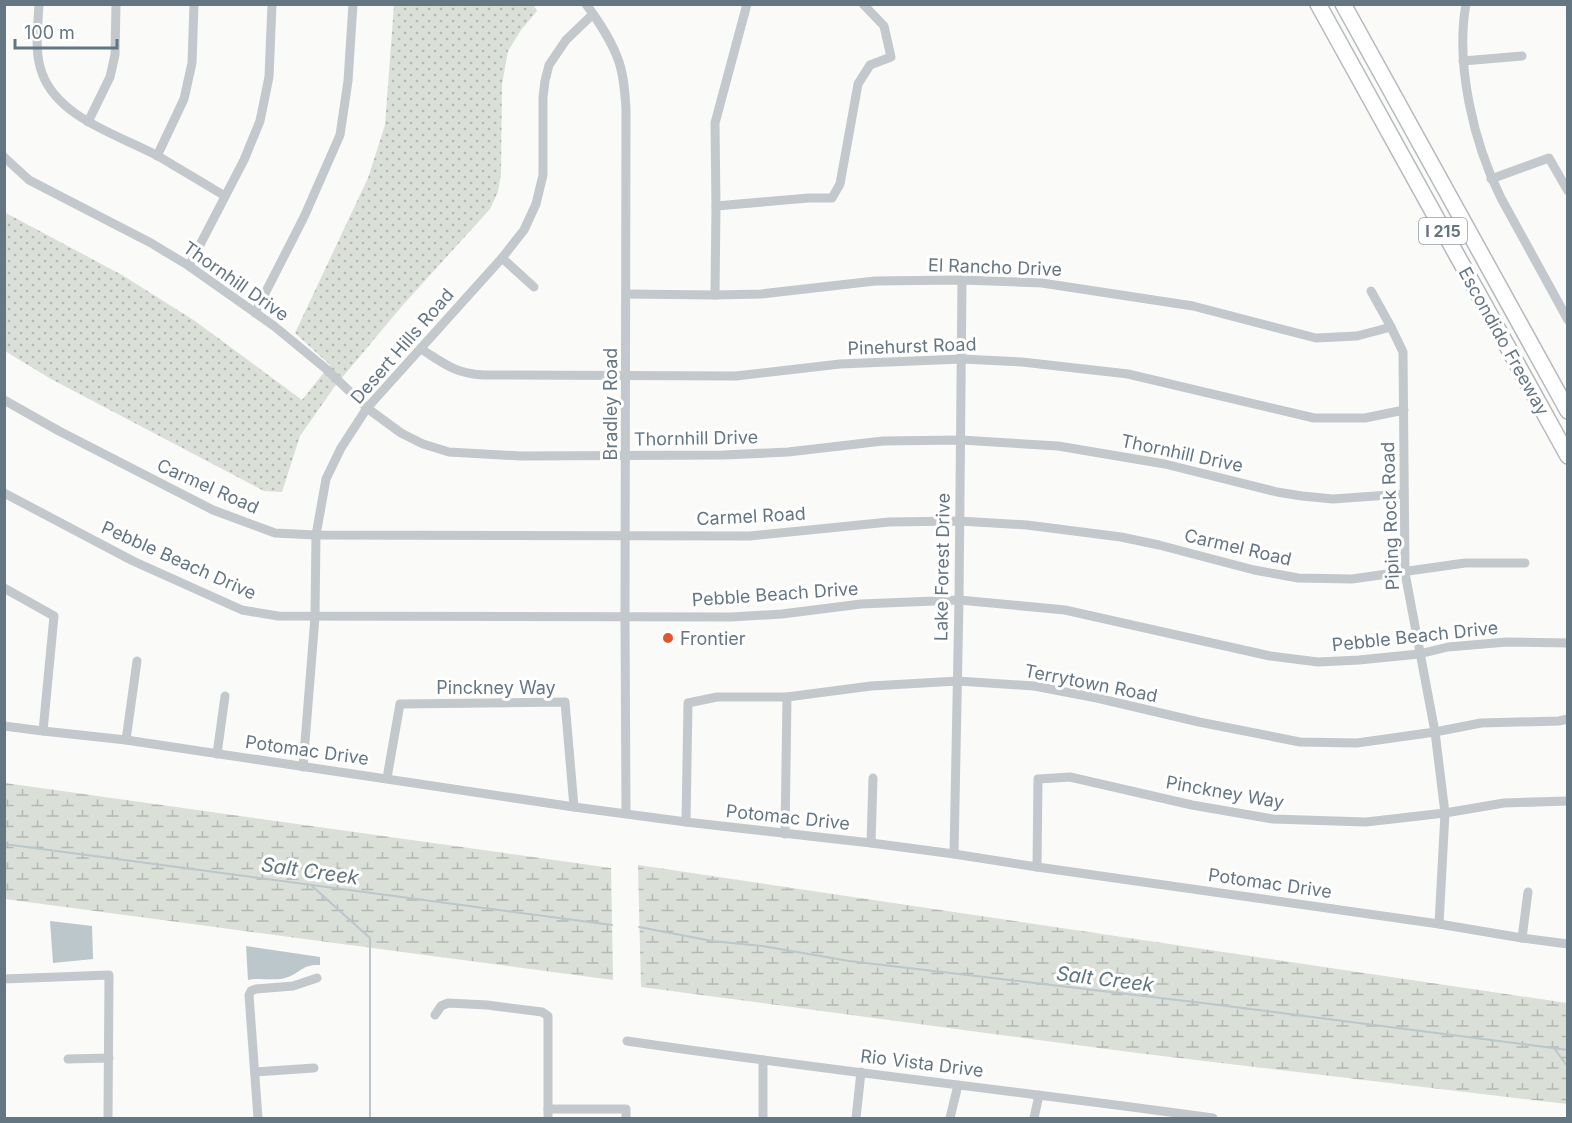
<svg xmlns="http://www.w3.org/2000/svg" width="1572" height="1123" font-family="Inter,sans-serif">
	<defs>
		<pattern id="green-dots" width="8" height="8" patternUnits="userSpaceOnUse" patternTransform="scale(1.5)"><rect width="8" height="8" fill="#dadfd7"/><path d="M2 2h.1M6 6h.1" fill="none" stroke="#b4b9b4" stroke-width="1.8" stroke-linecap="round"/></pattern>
		<pattern id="wetland-marsh" width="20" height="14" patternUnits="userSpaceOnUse" patternTransform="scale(1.5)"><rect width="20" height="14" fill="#dadfd7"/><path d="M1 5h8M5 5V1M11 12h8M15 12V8" fill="none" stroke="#b4b9b4"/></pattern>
	</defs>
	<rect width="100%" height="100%" fill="#fafaf8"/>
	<!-- green -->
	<polygon fill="url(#green-dots)" points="533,4 537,11 521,30 508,51 502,84 501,173 498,192 490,209 402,306 335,386 300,436 282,492 264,491 51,379 5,351 4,212 122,275 195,321 302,400 330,365 295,333 368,178 385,125 394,5"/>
	<!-- wetland -->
	<g fill="url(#wetland-marsh)">
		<polygon points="5,783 611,868 613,980 5,899"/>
		<polygon points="638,865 1567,1003 1567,1104 1137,1053 641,987"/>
	</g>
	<!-- water -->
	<g fill="#bbc7cb">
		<polygon points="50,921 92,926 93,959 53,963"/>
		<path d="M246,946L320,957V965C303,964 301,972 288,977C275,982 261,977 248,980Z"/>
	</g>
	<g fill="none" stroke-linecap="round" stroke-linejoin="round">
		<!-- stream -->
		<g stroke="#bbc7cb" stroke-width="2">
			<polyline points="4,844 612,925"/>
			<polyline points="312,886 370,938 370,1118"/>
			<polyline points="639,927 712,941 762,946 849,961 1219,1005 1568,1050"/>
			<polyline points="1554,1048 1568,1067"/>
		</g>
		<!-- highway casing -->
		<g stroke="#b4b9bd" stroke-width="18">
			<g id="highway">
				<polyline points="1318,4 1568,456"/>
				<polyline points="1343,4 1568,411"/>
			</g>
		</g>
		<!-- minor -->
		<g stroke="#c3c8cc" stroke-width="9">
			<path d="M39,4C38,26 34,52 42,73C58,118 119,135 158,156C180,169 203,183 225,196"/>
			<path d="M586,4C599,22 612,41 619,62C624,77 625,93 626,109L625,617L626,813"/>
			<path d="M1466,4C1455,65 1474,144 1501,198L1568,320"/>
			<polyline points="1463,61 1522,56"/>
			<polyline points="88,122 110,77 115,55 116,4"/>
			<polyline points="157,156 184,99 192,63 194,4"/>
			<polyline points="4,157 29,180 151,243 189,266 274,326 325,368 367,408 401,433 423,444 449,452 521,456 724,455 788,452 883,441 961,440 1058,446 1165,464 1277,492 1302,496 1333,499 1403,494"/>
			<polyline points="1491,179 1549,158 1568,191"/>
			<polyline points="716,206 809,198 832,198 840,184 858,84 870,65 891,57 884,26 863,4"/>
			<polyline points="502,258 534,287"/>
			<polyline points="189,266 244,160 260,121 269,77 272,4"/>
			<polyline points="1371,291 1391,327 1403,352 1405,573 1435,732 1445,813 1439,924"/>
			<polyline points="627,294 715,295 761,294 875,281 962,280 1042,283 1193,306 1316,338 1357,336 1391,327"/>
			<polyline points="715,295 716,206 715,123 747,4"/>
			<polyline points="255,313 304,217 340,135 348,81 353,4"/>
			<path d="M421,349C445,364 454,373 483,375L736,376L840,364L962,359L1022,362L1128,374L1314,418H1365L1404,410"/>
			<polyline points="4,400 59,431 213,510 275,533 316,535 750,536 889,522 959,521 1027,525 1121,537 1159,545 1254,570 1298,578 1352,579 1465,563 1525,563"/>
			<polyline points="4,493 133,561 242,610 278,616 731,617 782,614 861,604 959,600 1065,610 1270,656 1318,662 1359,660 1419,654 1448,647 1507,642 1568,643"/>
			<polyline points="4,588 54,616 43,731"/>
			<polyline points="4,726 43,731 126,740 574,807 686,822 871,843 954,854 1037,867 1439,924 1522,938 1568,944"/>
			<polyline points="126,740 137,661"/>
			<polyline points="217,754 225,696"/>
			<polyline points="303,767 315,617 316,535 326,479 341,448 367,408 502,258 524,230 536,204 543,175 543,97 545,81 549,65 566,40 593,14"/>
			<polyline points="387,778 400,704 565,702 574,807"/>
			<polyline points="686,822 688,703 717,697 787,697 871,686 958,681 1034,686 1097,698 1199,722 1300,742 1357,743 1435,732 1481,723 1559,721 1568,719"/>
			<polyline points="785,834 787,697"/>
			<polyline points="871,843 873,778"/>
			<polyline points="954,854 959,600 962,280"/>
			<polyline points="1037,867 1038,779 1070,777 1192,805 1273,819 1366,822 1445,813 1504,803 1568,801"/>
			<polyline points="1522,938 1528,892"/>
			<polyline points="4,979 109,975 108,1118"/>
			<polyline points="435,1015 441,1006 448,1003 487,1005 542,1012 548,1016 548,1118"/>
			<path d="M627,1041C822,1070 1018,1091 1213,1118"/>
			<polyline points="68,1059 109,1058"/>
			<polyline points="763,1060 763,1118"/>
			<polyline points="255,1072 314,1068"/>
			<polyline points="548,1109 626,1109 626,1118"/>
			<polyline points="258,1118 249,995 251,991 256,989 293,986 317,978"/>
			<polyline points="856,1118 861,1072"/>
			<polyline points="950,1118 958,1085"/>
			<polyline points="1034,1118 1039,1095"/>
		</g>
		<!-- highway -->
		<use href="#highway" stroke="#fff" stroke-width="15"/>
	</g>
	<!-- markers -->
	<circle fill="#e4572e" stroke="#fff" stroke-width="2" cx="668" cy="638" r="6"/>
	<g text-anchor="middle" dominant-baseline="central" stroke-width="6" stroke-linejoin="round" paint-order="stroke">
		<!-- shield labels -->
		<rect fill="#fff" stroke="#939fa8" stroke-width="1.5" x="1419" y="218" width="48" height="26" rx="4.5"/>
		<g font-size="16" font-weight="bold" fill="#657683">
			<text x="1443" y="231">I 215</text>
		</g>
		<!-- street labels -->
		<g font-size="18" fill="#657683" stroke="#fff">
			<text transform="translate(995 267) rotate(2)">El Rancho Drive</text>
			<text transform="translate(236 281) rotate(35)">Thornhill Drive</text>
			<text transform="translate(1504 341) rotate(61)">Escondido Freeway</text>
			<text transform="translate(402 346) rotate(-49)">Desert Hills Road</text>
			<text transform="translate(912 346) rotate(-2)">Pinehurst Road</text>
			<text transform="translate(610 404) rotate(-90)">Bradley Road</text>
			<text transform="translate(696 438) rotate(-1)">Thornhill Drive</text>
			<text transform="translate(1182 453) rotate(12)">Thornhill Drive</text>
			<text transform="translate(208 486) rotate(24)">Carmel Road</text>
			<text transform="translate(751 516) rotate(-3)">Carmel Road</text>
			<text transform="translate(1390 516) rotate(-92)">Piping Rock Road</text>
			<text transform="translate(1238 547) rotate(13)">Carmel Road</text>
			<text transform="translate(179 560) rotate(24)">Pebble Beach Drive</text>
			<text transform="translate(942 567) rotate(-89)">Lake Forest Drive</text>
			<text transform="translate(775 594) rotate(-4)">Pebble Beach Drive</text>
			<text transform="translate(1415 636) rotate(-6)">Pebble Beach Drive</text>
			<text transform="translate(1091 683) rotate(11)">Terrytown Road</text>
			<text x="496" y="687">Pinckney Way</text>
			<text transform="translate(307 750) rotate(8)">Potomac Drive</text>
			<text transform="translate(1225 792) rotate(10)">Pinckney Way</text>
			<text transform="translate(788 817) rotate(6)">Potomac Drive</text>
			<text transform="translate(1270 883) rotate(8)">Potomac Drive</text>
			<text transform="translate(922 1063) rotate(7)">Rio Vista Drive</text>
		</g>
		<!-- poi labels -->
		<g font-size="18" fill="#657683" stroke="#fff" text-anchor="start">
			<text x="680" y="638">Frontier</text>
		</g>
		<!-- water labels -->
		<g font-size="20" font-style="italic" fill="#60757c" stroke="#fff">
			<text transform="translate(310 871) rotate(8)">Salt Creek</text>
			<text transform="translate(1105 979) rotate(7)">Salt Creek</text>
		</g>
	</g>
	<!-- border -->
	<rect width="1572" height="1123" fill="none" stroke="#657683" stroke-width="12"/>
	<!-- scale -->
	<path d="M15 39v9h102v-9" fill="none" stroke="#657683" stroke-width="3"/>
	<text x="24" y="39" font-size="18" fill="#657683" stroke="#ffffff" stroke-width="4.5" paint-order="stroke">100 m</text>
</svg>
